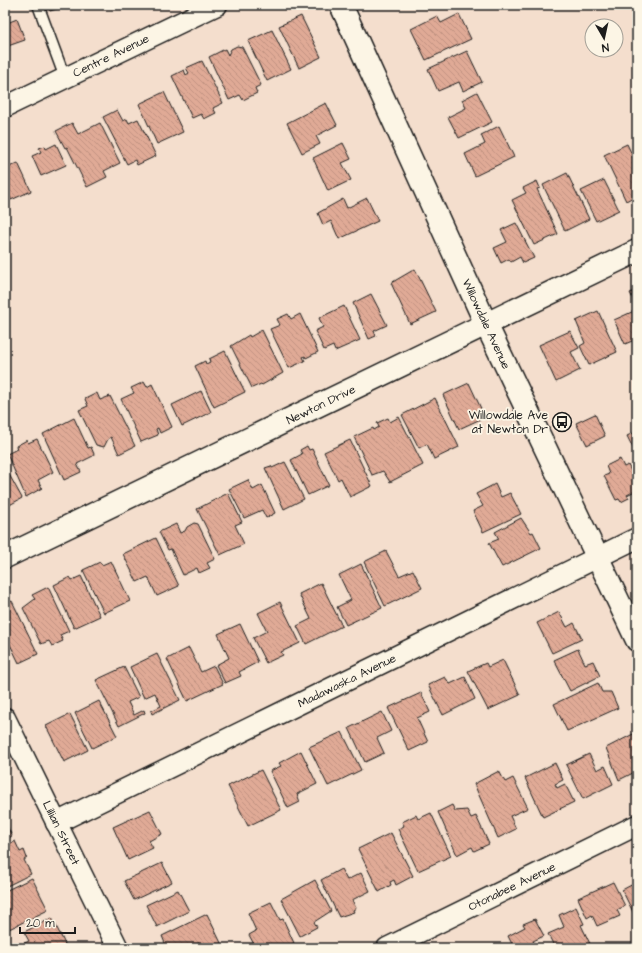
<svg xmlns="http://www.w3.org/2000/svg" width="642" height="953" font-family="'Architects Daughter',sans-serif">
	<defs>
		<pattern id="building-back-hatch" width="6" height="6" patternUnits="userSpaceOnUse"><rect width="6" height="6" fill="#e0aa96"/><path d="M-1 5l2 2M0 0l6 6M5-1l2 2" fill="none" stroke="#c09281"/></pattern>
	</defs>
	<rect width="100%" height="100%" fill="#f4decd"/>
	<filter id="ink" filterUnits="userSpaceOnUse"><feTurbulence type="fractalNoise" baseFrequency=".025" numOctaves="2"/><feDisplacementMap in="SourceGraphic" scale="8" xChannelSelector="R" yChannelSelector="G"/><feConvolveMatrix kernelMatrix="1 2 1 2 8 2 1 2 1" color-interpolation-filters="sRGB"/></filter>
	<g filter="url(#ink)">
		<!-- building -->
		<g fill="url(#building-back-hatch)" stroke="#1c1c1c">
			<polygon points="48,5 66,5 67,6 50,11"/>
			<polygon points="459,14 471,39 426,60 411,29 437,16 441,23"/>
			<polygon points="301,16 321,57 299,68 279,26"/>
			<polygon points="5,17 7,23 17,19 25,40 5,47"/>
			<polygon points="272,30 291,69 267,81 248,41"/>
			<polygon points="237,46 242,47 261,85 255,88 257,93 243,100 240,95 229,100 209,57 225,49 228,55 231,49"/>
			<polygon points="467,51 482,82 463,91 459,82 438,91 428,69"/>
			<polygon points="202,61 223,103 213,108 216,113 204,119 201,114 192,118 172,76 184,70 186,75 189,73 186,68"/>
			<polygon points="164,92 183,132 157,144 139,104"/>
			<polygon points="477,92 492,122 459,138 448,117 466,108 462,100"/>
			<polygon points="326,103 337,125 316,136 320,144 302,153 287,123"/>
			<polygon points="117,110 123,121 127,119 129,123 138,119 156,156 137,165 135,160 127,164 103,117"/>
			<polygon points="72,123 78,134 100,123 120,163 104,171 107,177 87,187 67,147 65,148 56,131"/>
			<polygon points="499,126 514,157 475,176 465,154 485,144 481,135"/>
			<polygon points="343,143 351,159 342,163 351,180 328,191 313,158"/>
			<polygon points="56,144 66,165 41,176 32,156 41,152 39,148 45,146 46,149"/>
			<polygon points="627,144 637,165 637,195 626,201 604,155"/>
			<polygon points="18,163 31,191 11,200 7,191 5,192 5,165 8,164 9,167"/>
			<polygon points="567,173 589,219 565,231 543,185"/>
			<polygon points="604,180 619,210 596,221 581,191"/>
			<polygon points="537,181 540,188 537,189 558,234 534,245 512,200 526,193 523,188"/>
			<polygon points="367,198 378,221 339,239 331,221 323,225 318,213 343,199 347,208"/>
			<polygon points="516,223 534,258 523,263 520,257 511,262 509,259 501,263 494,248 507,242 501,230"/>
			<polygon points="415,269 436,312 410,324 391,283"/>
			<polygon points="637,290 637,307 630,293"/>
			<polygon points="371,294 387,325 374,331 376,336 369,339 353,303"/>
			<polygon points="344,306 360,340 335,351 333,346 324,350 315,331 323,327 319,318"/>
			<polygon points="598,311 617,352 589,365 580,346 585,343 576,321"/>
			<polygon points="634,311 637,318 637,339 625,344 614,320"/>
			<polygon points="288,314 291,319 300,314 318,352 306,358 305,356 303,357 305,361 289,368 270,329 280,325 277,319"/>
			<polygon points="262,330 283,373 262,385 261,384 252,388 231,346 249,335 250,337"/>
			<polygon points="570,331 579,348 571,352 580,370 556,382 539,345"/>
			<polygon points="225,351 245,392 214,407 195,366 205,361 206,364 210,362 209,359"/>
			<polygon points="144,382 147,387 152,384 172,427 160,433 158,428 156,429 158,435 141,442 121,399 134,393 131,388"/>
			<polygon points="469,383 485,417 459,429 443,395"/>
			<polygon points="201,391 211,412 182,426 172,405"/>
			<polygon points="97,393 100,400 110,396 135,446 119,454 111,437 108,439 104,447 96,445 79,410 88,406 85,399"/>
			<polygon points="435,398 459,447 434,459 427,444 419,448 402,415"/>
			<polygon points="595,414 605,436 587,445 576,423"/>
			<polygon points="399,417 423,465 390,482 383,471 372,475 354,437 373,428 374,430 379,427 377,423 388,418 390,422"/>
			<polygon points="74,418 88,448 91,447 94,454 93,456 77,464 81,472 64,480 43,434"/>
			<polygon points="637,431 637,456 627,436"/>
			<polygon points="37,439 53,472 38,480 42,488 26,497 7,454 17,449 16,446 27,440 28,443"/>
			<polygon points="350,440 372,486 350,497 341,478 338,480 324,452"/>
			<polygon points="307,446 309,450 312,449 329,485 308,495 291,460 302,454 300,450"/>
			<polygon points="620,459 624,467 628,465 637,483 637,490 627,495 629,498 621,502 619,499 616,500 604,476 609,474 606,466"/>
			<polygon points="285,462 304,499 284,509 265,468 271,466 272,468"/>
			<polygon points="5,467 22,498 6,507 5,505"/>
			<polygon points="248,480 253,490 262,485 275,513 266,518 262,510 244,518 229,489"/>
			<polygon points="495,484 501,497 510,493 521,514 483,532 473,511 483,506 476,494"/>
			<polygon points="228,493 242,522 235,525 244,544 220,555 197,509"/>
			<polygon points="521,518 531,533 533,532 541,548 502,567 489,543 499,539 495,532"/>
			<polygon points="194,523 198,524 215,559 207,563 210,568 199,573 197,568 183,575 171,549 168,550 159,532 176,524 180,533 185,531 187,527"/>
			<polygon points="156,538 179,586 157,596 148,577 137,582 123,554"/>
			<polygon points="386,551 399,576 413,570 422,588 385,606 364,562"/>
			<polygon points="111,561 130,601 104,613 83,570 100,562 102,565"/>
			<polygon points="361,564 382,608 346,625 337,607 351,600 339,575"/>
			<polygon points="81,576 100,616 74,628 54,585 70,577 72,580"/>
			<polygon points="321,583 342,626 306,644 297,626 311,619 299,594"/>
			<polygon points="48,587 69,631 60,635 63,641 52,646 49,641 41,644 23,608 35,599 32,595"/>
			<polygon points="12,601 38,654 19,663 5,634 5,604"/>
			<polygon points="280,602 300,643 281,652 283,655 266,663 253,638 267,631 258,613"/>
			<polygon points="559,612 567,627 574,623 582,639 552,653 537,623"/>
			<polygon points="240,624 258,662 239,672 241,676 225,683 216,665 229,658 218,634"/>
			<polygon points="189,648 201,672 214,666 223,684 187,701 167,659"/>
			<polygon points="578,649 585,664 593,661 600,676 570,691 554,660"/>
			<polygon points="157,654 180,700 152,714 151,711 161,706 155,693 144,698 130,667"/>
			<polygon points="503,660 520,695 488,710 468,671 486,663 488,667"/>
			<polygon points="124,667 139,697 128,702 134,715 144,710 145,713 119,726 96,680"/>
			<polygon points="445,677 450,684 465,677 475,699 443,715 428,685"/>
			<polygon points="598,683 602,692 611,692 618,708 567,731 554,704"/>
			<polygon points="421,693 430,712 417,718 428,742 409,751 388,708"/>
			<polygon points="99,701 117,736 92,748 75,713"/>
			<polygon points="382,712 391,731 377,738 384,753 365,762 349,728"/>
			<polygon points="70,714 88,750 64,762 46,726"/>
			<polygon points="342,732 361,770 328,786 309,747"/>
			<polygon points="637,732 637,773 634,774 633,773 619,780 606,748"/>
			<polygon points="301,751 317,784 297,794 300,802 288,808 270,771 281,766 279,763"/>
			<polygon points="589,754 597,770 605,766 613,784 583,799 566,765"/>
			<polygon points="555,763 563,780 555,784 557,788 565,784 574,802 543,817 525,778"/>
			<polygon points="261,770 281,810 248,826 228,786"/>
			<polygon points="499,771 505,782 513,778 528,808 510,816 516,829 498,838 474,784"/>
			<polygon points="452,805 455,811 467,810 471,818 476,816 489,844 474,851 472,847 470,848 457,855 438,812"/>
			<polygon points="150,810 162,834 149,841 153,848 128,860 113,827"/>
			<polygon points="431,813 451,856 418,871 398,829 404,826 402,822 416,815 418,819"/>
			<polygon points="5,822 12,836 5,840"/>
			<polygon points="391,833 413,876 396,885 394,880 390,882 391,885 379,892 358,849"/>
			<polygon points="15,841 20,852 24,850 27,858 24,860 31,874 5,887 5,846"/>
			<polygon points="162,863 172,882 134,900 124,881"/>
			<polygon points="341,869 347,880 361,873 370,891 352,900 356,908 353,910 354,912 339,917 321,880"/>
			<polygon points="32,878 48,910 5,931 5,891"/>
			<polygon points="315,880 331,911 314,922 317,927 300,936 281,899"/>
			<polygon points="613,882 625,906 617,910 620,916 597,926 592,915 587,918 578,898"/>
			<polygon points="637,882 637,920 622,890"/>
			<polygon points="178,890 189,911 157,927 146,905"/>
			<polygon points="271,902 280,920 283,919 294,943 284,948 256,948 249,935 256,931 248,913"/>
			<polygon points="576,907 584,924 581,925 592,948 555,948 548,934 564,927 559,915"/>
			<polygon points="207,914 222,945 216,948 201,948 199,943 190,948 167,948 162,936"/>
			<polygon points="52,918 67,948 14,948 29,941 24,932"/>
			<polygon points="535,919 544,936 533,941 536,948 514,948 508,936 525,927 523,924"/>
		</g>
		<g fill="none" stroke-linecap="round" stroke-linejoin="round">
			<!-- lane casing -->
			<g stroke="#1c1c1c" stroke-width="13">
				<polyline id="lane" points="38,5 65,78"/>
			</g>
			<!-- street casing -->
			<g stroke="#1c1c1c" stroke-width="23">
				<g id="street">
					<polyline points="5,107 217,5"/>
					<polyline points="5,718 118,948"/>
					<polyline points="56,823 637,538"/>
					<polyline points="387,948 637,825"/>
				</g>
			</g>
			<!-- secondary casing -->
			<g stroke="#1c1c1c" stroke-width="25">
				<g id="secondary">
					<polyline points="341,5 486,324 637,640"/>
					<polyline points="5,557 637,251"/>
				</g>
			</g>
			<!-- lane -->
			<use href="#lane" stroke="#fcf5e5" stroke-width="10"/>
			<!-- street -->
			<use href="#street" stroke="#fcf5e5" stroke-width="20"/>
			<!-- secondary -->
			<use href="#secondary" stroke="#fcf5e5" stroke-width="22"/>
		</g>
	</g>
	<!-- icons -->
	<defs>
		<g id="bus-ring" transform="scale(1)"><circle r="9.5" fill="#fcf5e5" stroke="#1c1c1c" stroke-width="1.5"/><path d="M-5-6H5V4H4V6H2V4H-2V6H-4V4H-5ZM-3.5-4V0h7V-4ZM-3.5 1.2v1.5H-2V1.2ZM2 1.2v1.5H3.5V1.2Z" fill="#1c1c1c"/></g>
	</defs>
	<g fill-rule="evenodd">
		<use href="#bus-ring" x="562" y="422"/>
	</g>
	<g text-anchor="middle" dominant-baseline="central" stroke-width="3.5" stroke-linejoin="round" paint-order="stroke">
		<!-- street labels -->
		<g font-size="12" fill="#1c1c1c" stroke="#fcf5e5">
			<text transform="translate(111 56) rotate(-26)">Centre Avenue</text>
			<text transform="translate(486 324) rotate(65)">Willowdale Avenue</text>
			<text transform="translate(321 405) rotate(-26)">Newton Drive</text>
			<text transform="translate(347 681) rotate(-26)">Madawaska Avenue</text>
			<text transform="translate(61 833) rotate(64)">Lillian Street</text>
			<text transform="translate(512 887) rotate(-26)">Otonabee Avenue</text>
		</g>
		<!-- poi labels -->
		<g font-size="12" fill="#1c1c1c" stroke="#fcf5e5" text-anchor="end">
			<text x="548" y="415">Willowdale Ave<tspan x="548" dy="14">at Newton Dr</tspan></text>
		</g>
	</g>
	<!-- margin -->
	<rect width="642" height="953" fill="none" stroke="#fcf5e5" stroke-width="20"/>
	<rect x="10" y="10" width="622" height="933" fill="none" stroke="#1c1c1c" stroke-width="1.5" filter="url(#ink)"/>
	<!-- north arrow -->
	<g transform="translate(604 38) rotate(171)"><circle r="19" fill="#fcf5e5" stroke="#a29e95"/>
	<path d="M0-3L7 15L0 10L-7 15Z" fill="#1c1c1c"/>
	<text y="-6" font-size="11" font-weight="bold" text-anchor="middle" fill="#1c1c1c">N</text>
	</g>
	<!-- scale -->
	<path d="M20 927v6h55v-6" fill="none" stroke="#1c1c1c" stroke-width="2"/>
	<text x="26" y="927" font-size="12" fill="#1c1c1c" stroke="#fcf5e5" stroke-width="3" paint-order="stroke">20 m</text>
</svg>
